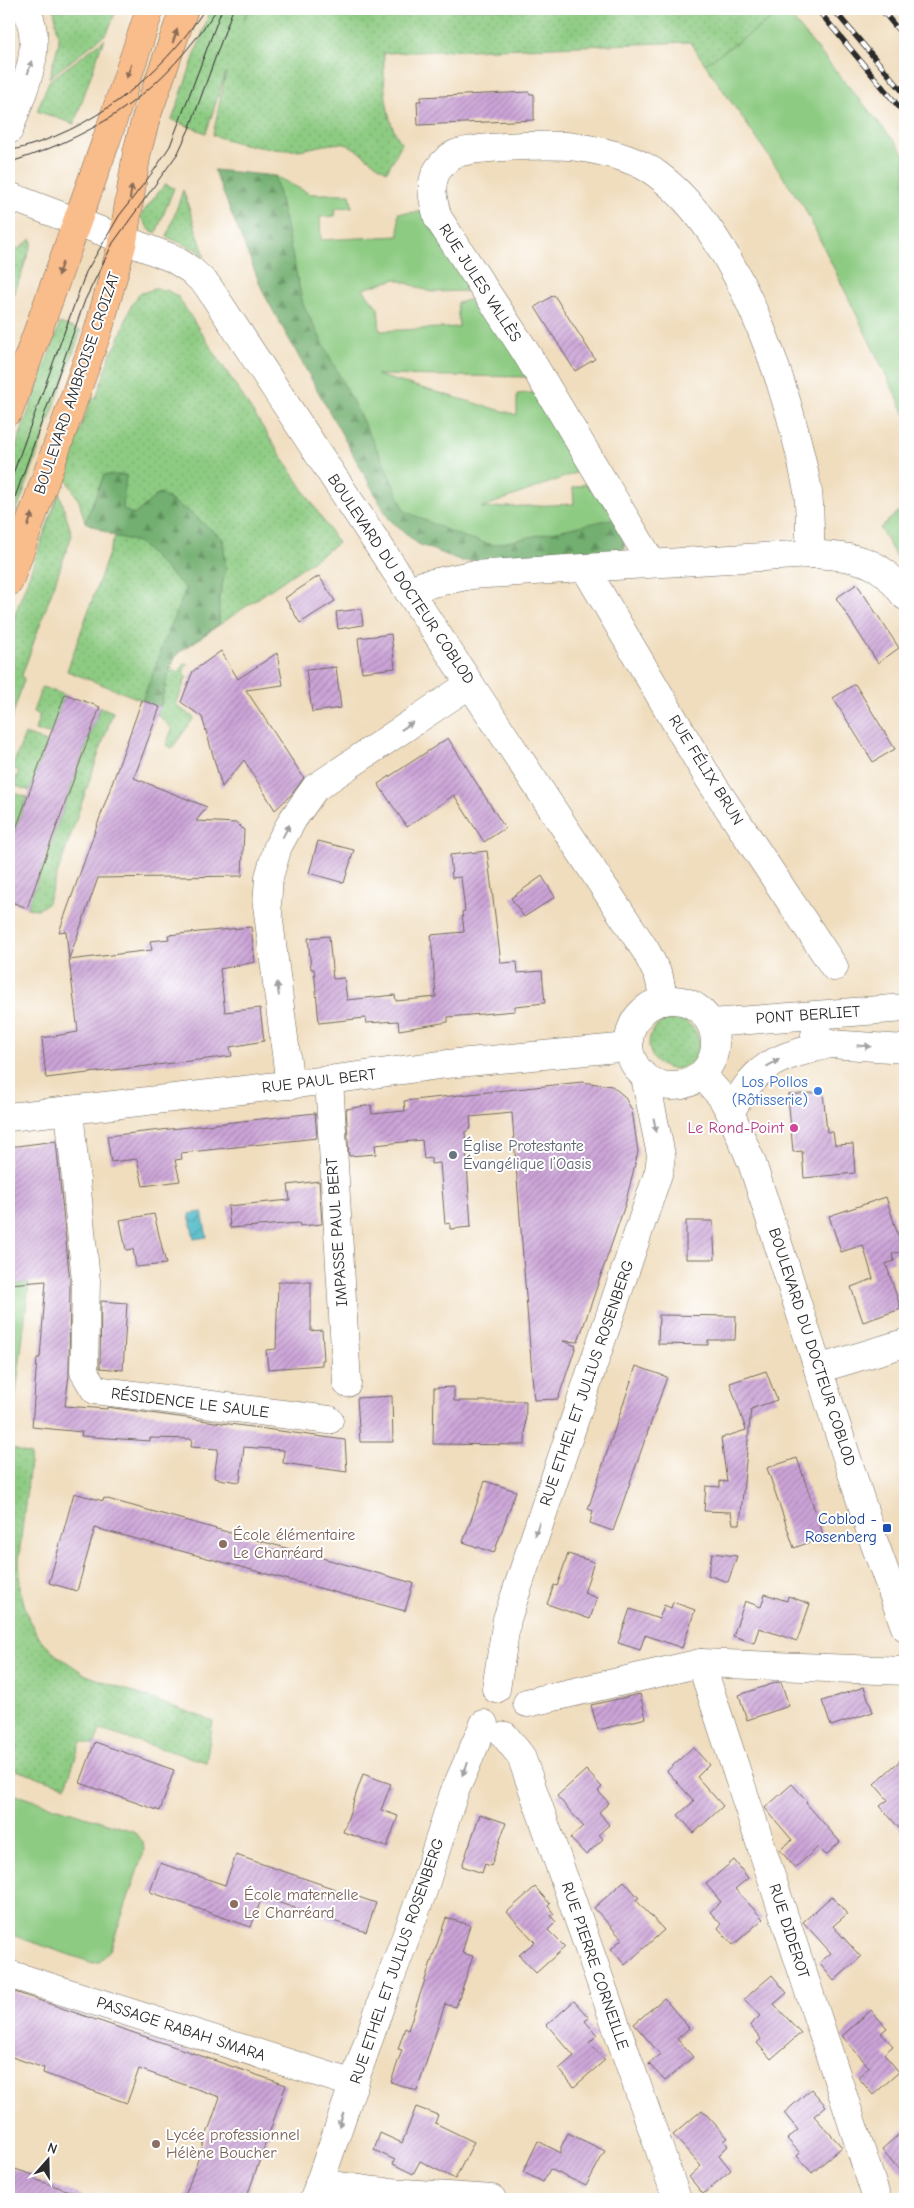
<svg xmlns="http://www.w3.org/2000/svg" width="914" height="2208" font-family="'Comic Neue',sans-serif">
	<defs>
		<pattern id="grass-dots" width="8" height="8" patternUnits="userSpaceOnUse" patternTransform="scale(1.25)"><rect width="8" height="8" fill="#8dcb82"/><path d="M2 2h.1M6 6h.1" fill="none" stroke="#7aae70" stroke-width="1.8" stroke-linecap="round"/></pattern>
		<pattern id="forest-firs" width="22" height="20" patternUnits="userSpaceOnUse" patternTransform="scale(1.25)"><rect width="22" height="20" fill="#72af70"/><path d="M5 1l3.5 6h-7zM16 11l3.5 6h-7z" fill="#5e8f5c"/></pattern>
		<pattern id="water-waves" width="16" height="10" patternUnits="userSpaceOnUse" patternTransform="scale(1.25)"><rect width="16" height="10" fill="#4dbac7"/><path d="M0 5q4-4 8 0t8 0" fill="none" stroke="#4097a2"/></pattern>
		<pattern id="building-hatch" width="6" height="6" patternUnits="userSpaceOnUse" patternTransform="scale(1.25)"><rect width="6" height="6" fill="#cca4d8"/><path d="M-1 1l2-2M0 6l6-6M5 7l2-2" fill="none" stroke="#a686af"/></pattern>
	</defs>
	<rect width="100%" height="100%" fill="#fff"/>
	<filter id="ink" filterUnits="userSpaceOnUse"><feTurbulence type="fractalNoise" baseFrequency=".02" numOctaves="2"/><feDisplacementMap in="SourceGraphic" scale="10" xChannelSelector="R" yChannelSelector="G"/><feConvolveMatrix kernelMatrix="1 2 1 2 8 2 1 2 1" color-interpolation-filters="sRGB"/></filter>
	<filter id="wash" filterUnits="userSpaceOnUse"><feTurbulence type="fractalNoise" baseFrequency=".0096" numOctaves="4" result="noise"/><feDisplacementMap in="SourceGraphic" scale="20" xChannelSelector="R" yChannelSelector="G"/><feGaussianBlur stdDeviation="1.12" result="paint"/><feColorMatrix in="noise" values="0 0 0 0 0 0 0 0 0 0 0 0 0 0 0 0 0 1.4 0 .05"/><feComposite in="paint" operator="in"/></filter>
	<g filter="url(#wash)">
		<rect width="100%" height="100%" fill="#f0ddbe"/>
		<!-- grass -->
		<g fill="url(#grass-dots)" stroke="#5c7b56">
			<polygon points="54,9 117,9 107,33 49,78 59,42"/>
			<path d="M211,9H247L244,20L248,9H787L705,64L690,42L384,53C383,77 385,125 402,143L387,171C373,164 360,150 348,145C336,140 311,149 298,150C273,151 236,144 213,135L226,72L206,133L172,120Z"/>
			<polygon points="105,39 100,49 74,124 37,111 49,81"/>
			<polygon points="165,184 174,188 156,233 149,229 140,216"/>
			<polygon points="183,190 205,257 197,250 167,237"/>
			<polygon points="31,239 32,243 9,309 9,243 14,248 19,249"/>
			<polygon points="154,289 167,290 178,297 338,543 177,654 170,668 177,673 184,664 188,664 183,672 187,676 176,705 194,718 172,748 166,745 172,729 157,714 160,707 67,671 115,536 85,522 79,501 64,474 92,397 96,398 111,353 117,344 131,306 139,294"/>
			<polygon points="60,323 81,331 9,533 9,466"/>
			<polygon points="58,495 60,495 72,535 22,675 24,680 9,726 9,631"/>
			<polygon points="42,687 65,695 51,735 35,730 40,715 33,712"/>
			<polygon points="100,707 113,712 47,904 38,909 27,908"/>
			<polygon points="25,734 47,742 30,791 13,785 19,771 12,768"/>
			<polygon points="9,791 27,797 9,847"/>
			<circle cx="674" cy="1044" r="25"/>
			<polygon points="9,1447 31,1455 19,1555 20,1590 29,1620 40,1639 55,1654 86,1675 213,1721 206,1762 100,1730 94,1745 81,1741 66,1786 9,1768 17,1745 9,1742"/>
		</g>
		<!-- forest -->
		<g fill="url(#forest-firs)" stroke="#4e6d4e">
			<polygon points="214,170 275,176 303,304 381,457 405,511 620,517 625,549 500,560 462,561 418,544 389,519 264,294"/>
			<polygon points="104,475 126,475 123,509 134,515 159,493 188,511 223,539 226,569 219,598 219,624 177,654 170,668 160,707 142,700 152,676 161,648 186,589 138,542 115,536 85,522"/>
		</g>
		<!-- garden -->
		<g fill="#8dcb82" stroke="#5c7b56">
			<polygon points="785,10 905,154 905,414 804,207 705,64"/>
			<polygon points="275,176 310,194 350,194 352,207 336,208 335,216 320,217 321,240 399,236 398,213 421,212 472,291 430,292 396,279 363,289 378,308 380,331 459,327 457,303 479,297 533,377 376,375 517,415 517,394 541,392 589,468 481,508 574,504 573,488 595,481 620,517 493,545 458,535 405,511 381,457 303,304"/>
			<polygon points="905,506 905,573 880,528"/>
			<polygon points="29,1283 10,1447 9,1285"/>
			<polygon points="16,1795 133,1831 143,1842 144,1851 110,1951 99,1962 93,1963 9,1934 9,1797"/>
		</g>
		<!-- water -->
		<polygon fill="url(#water-waves)" stroke="#3c7279" points="202,1212 207,1237 194,1239 189,1214"/>
		<g id="blocks">
			<!-- building -->
			<g fill="url(#building-hatch)">
				<polygon points="529,92 530,94 534,94 534,120 418,125 417,101 421,101 421,97"/>
				<polygon points="554,295 595,359 575,371 535,307"/>
				<polygon points="319,576 335,601 300,623 285,598"/>
				<polygon points="857,584 899,648 878,663 836,598"/>
				<polygon points="361,609 363,625 338,629 336,612"/>
				<polygon points="391,634 395,668 362,672 358,638"/>
				<polygon points="221,651 238,679 277,653 283,685 246,690 304,778 291,795 275,810 244,760 222,787 202,717 181,702 193,671"/>
				<polygon points="336,667 341,708 312,712 306,670"/>
				<polygon points="855,684 895,749 873,762 833,698"/>
				<polygon points="65,694 100,707 27,908 9,901 9,848"/>
				<polygon points="142,700 160,707 134,778 207,807 196,821 237,823 244,830 242,876 98,878 69,959 66,931 59,932"/>
				<polygon points="448,738 505,828 484,842 454,795 407,827 378,784"/>
				<polygon points="318,841 354,850 344,883 309,873"/>
				<polygon points="487,851 501,963 517,962 518,973 542,971 545,1003 515,1006 515,1011 448,1017 448,1022 399,1030 398,1021 366,1023 365,1018 319,1023 314,969 311,969 308,938 329,936 333,979 344,978 347,1000 395,995 396,1001 436,997 431,935 464,932 462,912 465,911 461,877 452,878 450,855"/>
				<polygon points="542,876 555,897 524,917 511,898"/>
				<polygon points="251,927 255,962 220,969 225,1012 260,1008 264,1041 230,1047 232,1056 46,1078 42,1038 78,1032 69,960 152,950 150,941 169,939 168,935"/>
				<polygon points="582,1082 612,1086 624,1096 632,1110 638,1152 625,1205 578,1342 563,1341 576,1346 558,1399 534,1400 512,1113 470,1117 471,1128 465,1132 471,1227 450,1229 450,1223 445,1224 440,1163 431,1164 431,1158 424,1159 422,1140 375,1145 376,1154 349,1156 346,1109 371,1105 372,1114 405,1111 404,1101"/>
				<polygon points="823,1092 827,1132 833,1132 835,1145 853,1144 855,1173 804,1178 802,1151 793,1152 788,1095"/>
				<polygon points="315,1113 317,1138 181,1153 182,1159 175,1160 180,1181 143,1186 137,1159 111,1162 107,1136"/>
				<polygon points="56,1141 70,1282 69,1375 65,1406 107,1409 107,1407 345,1440 347,1472 283,1463 284,1450 244,1447 240,1482 225,1480 214,1478 218,1449 191,1447 192,1439 150,1438 150,1441 81,1436 82,1432 32,1427 37,1358 40,1358 46,1281 9,1284 9,1147"/>
				<polygon points="319,1181 322,1224 300,1226 299,1223 230,1228 228,1206 290,1200 288,1185"/>
				<polygon points="886,1197 903,1251 892,1254 894,1261 886,1264 901,1309 863,1322 851,1287 873,1279 863,1245 841,1252 829,1216"/>
				<polygon points="154,1214 166,1264 136,1267 133,1249 126,1250 120,1220"/>
				<polygon points="686,1221 713,1221 715,1259 686,1259"/>
				<polygon points="278,1282 311,1282 311,1331 322,1330 324,1360 322,1360 322,1365 268,1369 266,1350 276,1349"/>
				<polygon points="101,1301 127,1303 123,1370 100,1368"/>
				<polygon points="659,1315 736,1316 735,1340 708,1340 708,1345 658,1344"/>
				<polygon points="636,1366 667,1377 613,1531 590,1523 593,1511 588,1509"/>
				<polygon points="766,1371 777,1400 751,1409 740,1524 733,1524 731,1512 704,1511 706,1486 720,1487 720,1481 727,1482 721,1438 746,1430 730,1383"/>
				<polygon points="454,1387 454,1401 526,1401 525,1445 433,1444 434,1388"/>
				<polygon points="392,1396 393,1442 360,1442 357,1398"/>
				<polygon points="797,1458 824,1537 794,1548 767,1468"/>
				<polygon points="485,1481 516,1491 494,1553 463,1542"/>
				<polygon points="74,1493 103,1501 104,1498 413,1583 405,1611 95,1528 77,1591 49,1583"/>
				<polygon points="712,1553 737,1556 728,1582 708,1575"/>
				<polygon points="568,1554 594,1562 584,1593 597,1598 590,1619 547,1604 554,1585 557,1586"/>
				<polygon points="765,1594 787,1601 788,1596 810,1604 797,1641 759,1628 754,1643 733,1636 745,1601 761,1607"/>
				<polygon points="673,1602 695,1610 682,1648 645,1635 640,1650 618,1643 630,1609 659,1619 664,1605 671,1608"/>
				<polygon points="778,1682 781,1682 789,1706 747,1720 739,1695"/>
				<polygon points="864,1687 873,1712 831,1726 822,1701"/>
				<polygon points="640,1694 646,1718 598,1730 591,1705"/>
				<polygon points="95,1742 174,1770 160,1811 80,1783"/>
				<polygon points="693,1747 709,1765 697,1777 723,1806 694,1833 678,1815 694,1801 667,1771"/>
				<polygon points="905,1756 905,1835 880,1806 888,1800 874,1784"/>
				<polygon points="586,1770 602,1787 598,1791 609,1803 599,1812 609,1825 599,1834 603,1839 586,1855 570,1838 583,1826 557,1796"/>
				<polygon points="363,1774 391,1784 381,1810 398,1816 387,1847 343,1832"/>
				<polygon points="792,1784 807,1801 806,1803 840,1842 826,1855 818,1847 795,1868 780,1850 792,1840 765,1808"/>
				<polygon points="480,1814 506,1823 491,1866 485,1864 482,1873 462,1866"/>
				<polygon points="236,1855 376,1903 366,1932 262,1897 251,1927 150,1892 160,1863 225,1885"/>
				<polygon points="734,1860 748,1878 735,1889 763,1919 733,1945 718,1928 721,1924 710,1912 721,1902 706,1884"/>
				<polygon points="624,1881 639,1898 636,1900 664,1930 625,1965 611,1949 622,1939 594,1908"/>
				<polygon points="535,1887 550,1904 548,1906 554,1914 551,1916 556,1922 548,1930 565,1947 536,1973 519,1955 535,1942 507,1912"/>
				<polygon points="832,1896 847,1914 833,1926 861,1957 834,1981 819,1963 831,1953 803,1922"/>
				<polygon points="446,1918 470,1925 462,1953 473,1956 456,2007 445,2004 417,2091 391,2082 402,2050 398,2049 405,2028 408,2030"/>
				<polygon points="772,1975 787,1993 774,2004 801,2033 771,2059 757,2043 761,2039 750,2025 760,2016 744,1999"/>
				<polygon points="9,1990 286,2085 246,2199 184,2199 220,2097 139,2069 127,2103 43,2073 44,2068 9,2056"/>
				<polygon points="664,1998 689,2028 677,2039 693,2057 665,2081 649,2064 660,2054 634,2024"/>
				<polygon points="574,2001 589,2018 585,2021 597,2035 589,2043 605,2060 574,2087 559,2069 574,2056 547,2025"/>
				<polygon points="871,2010 887,2028 881,2033 893,2046 884,2054 899,2072 873,2095 858,2077 869,2067 842,2036"/>
				<polygon points="811,2089 826,2106 814,2116 842,2147 812,2173 797,2156 800,2153 787,2139 798,2130 784,2113"/>
				<polygon points="416,2107 438,2115 435,2123 474,2142 455,2179 420,2161 413,2174 393,2164 395,2160 374,2150 380,2133 402,2143"/>
				<polygon points="702,2110 728,2138 724,2141 728,2146 719,2155 731,2170 703,2194 689,2177 701,2166 673,2135"/>
				<polygon points="905,2129 905,2177 882,2149"/>
				<polygon points="568,2133 605,2151 586,2186 550,2169 543,2182 523,2172 538,2141 561,2153 561,2147"/>
				<polygon points="9,2167 36,2176 34,2179 84,2196 83,2199 9,2199"/>
			</g>
		</g>
	</g>
	<g filter="url(#ink)">
		<use href="#blocks" fill-opacity="0" stroke="#70695e" stroke-width="1"/>
		<g fill="none" stroke-linecap="round" stroke-linejoin="round">
			<!-- minor casing -->
			<g stroke="#70695e" stroke-width="29">
				<g id="minor">
					<path d="M9,130C22,91 46,49 26,9"/>
					<polyline points="9,196 172,258 191,270 207,285 646,951 659,977 664,1001"/>
					<path d="M652,563L525,351L438,218C433,201 428,183 439,168C442,164 449,157 453,155C470,146 556,144 577,147C604,151 636,158 658,175C740,236 788,389 807,486C811,507 809,532 811,554"/>
					<polyline points="585,568 709,779 834,967"/>
					<path d="M408,591L423,585L471,575L811,554C836,556 864,556 885,573C892,579 899,589 905,596"/>
					<circle cx="672" cy="1043" r="43"/>
					<polyline points="711,1023 905,1008"/>
					<polyline points="815,1035 829,1044 905,1049"/>
					<polyline points="702,1075 721,1096 730,1112 752,1163 874,1542 905,1627"/>
					<polyline points="329,1080 347,1383"/>
					<polyline points="290,1085 267,905 269,877 278,846 293,819 315,788 470,684"/>
					<polyline points="69,1110 86,1281 84,1372 95,1390 329,1420"/>
					<path d="M730,1112C739,1099 748,1081 761,1071C780,1055 806,1051 829,1044"/>
					<polyline points="9,1117 329,1080 447,1064 629,1047"/>
					<polyline points="818,1369 905,1343"/>
					<polyline points="701,1663 877,2199"/>
					<polyline points="496,1689 507,1619 659,1171 661,1155 645,1077"/>
					<polyline points="527,1703 701,1663 905,1671"/>
					<polyline points="505,1736 521,1756 677,2199"/>
					<polyline points="9,1974 354,2084"/>
					<polyline points="319,2183 375,2191 492,2199"/>
					<polyline points="314,2199 384,1995 423,1891 454,1793 484,1724"/>
				</g>
			</g>
			<!-- major casing -->
			<g stroke="#70695e" stroke-width="29">
				<g id="major">
					<polyline points="9,411 106,141 150,9"/>
					<polyline points="9,582 99,328 123,241 137,152 146,118 184,9"/>
				</g>
			</g>
			<!-- minor -->
			<use href="#minor" stroke="#fff" stroke-width="28"/>
			<!-- major -->
			<use href="#major" stroke="#f9bc8b" stroke-width="28"/>
			<!-- tram -->
			<g stroke="#2b2b2b" stroke-width="1">
				<path d="M13,150C91,132 161,76 205,9"/>
				<path d="M14,161C105,132 164,89 217,9"/>
				<polyline points="9,485 86,272 119,216 155,169 170,146 222,9"/>
				<polyline points="9,514 85,300 113,243 178,153 190,127 233,9"/>
			</g>
			<!-- rail casing -->
			<g stroke="#2b2b2b" stroke-width="5.5">
				<g id="rail">
					<polyline points="817,9 905,114"/>
					<polyline points="833,9 905,94"/>
					<polyline points="881,9 905,38"/>
				</g>
			</g>
			<!-- rail -->
			<use href="#rail" stroke="#fff" stroke-width="4" stroke-dasharray="11" stroke-linecap="butt"/>
		</g>
		<!-- one-way arrows -->
		<defs><path id="oneway-solid" d="M-6-.8H1V-3.2L6.5 0L1 3.2V.8H-6Z" transform="scale(1.25)"/></defs>
		<g fill="#886c56">
			<use href="#oneway-solid" transform="translate(175 36) rotate(-71)"/>
			<use href="#oneway-solid" transform="translate(129 71) rotate(109)"/>
			<use href="#oneway-solid" transform="translate(131 192) rotate(-81)"/>
			<use href="#oneway-solid" transform="translate(60 269) rotate(110)"/>
			<use href="#oneway-solid" transform="translate(30 520) rotate(-71)"/>
		</g>
		<g fill="#a0a0a0">
			<use href="#oneway-solid" transform="translate(30 67) rotate(-71)"/>
			<use href="#oneway-solid" transform="translate(407 726) rotate(-34)"/>
			<use href="#oneway-solid" transform="translate(286 831) rotate(-62)"/>
			<use href="#oneway-solid" transform="translate(278 989) rotate(-97)"/>
			<use href="#oneway-solid" transform="translate(864 1046) rotate(4)"/>
			<use href="#oneway-solid" transform="translate(773 1063) rotate(-29)"/>
			<use href="#oneway-solid" transform="translate(655 1125) rotate(78)"/>
			<use href="#oneway-solid" transform="translate(537 1529) rotate(109)"/>
			<use href="#oneway-solid" transform="translate(465 1769) rotate(114)"/>
			<use href="#oneway-solid" transform="translate(341 2120) rotate(109)"/>
		</g>
	</g>
	<!-- markers -->
	<circle fill="#3f7fe0" stroke="#fff" stroke-width="2" cx="818" cy="1091" r="5"/>
	<circle fill="#d1479c" stroke="#fff" stroke-width="2" cx="794" cy="1128" r="5"/>
	<circle fill="#6b7280" stroke="#fff" stroke-width="2" cx="453" cy="1155" r="5"/>
	<rect fill="#1a4fb4" stroke="#fff" stroke-width="2" x="882" y="1523" width="10" height="10" rx="2.5"/>
	<g fill="#8d6e63" stroke="#fff" stroke-width="2">
		<circle cx="223" cy="1544" r="5"/>
		<circle cx="234" cy="1904" r="5"/>
		<circle cx="156" cy="2144" r="5"/>
	</g>
	<g text-anchor="middle" dominant-baseline="central" stroke-width="4" stroke-linejoin="round" paint-order="stroke">
		<!-- street labels -->
		<g font-size="16" fill="#2b2b2b" stroke="#fff">
			<text transform="translate(480 283) rotate(57)">RUE JULES VALLÈS</text>
			<text transform="translate(77 383) rotate(-71)">BOULEVARD AMBROISE CROIZAT</text>
			<text transform="translate(401 579) rotate(56)">BOULEVARD DU DOCTEUR COBLOD</text>
			<text transform="translate(706 770) rotate(58)">RUE FÉLIX BRUN</text>
			<text transform="translate(808 1015) rotate(-4)">PONT BERLIET</text>
			<text transform="translate(319 1081) rotate(-7)">RUE PAUL BERT</text>
			<text transform="translate(337 1232) rotate(-94)">IMPASSE PAUL BERT</text>
			<text transform="translate(812 1347) rotate(72)">BOULEVARD DU DOCTEUR COBLOD</text>
			<text transform="translate(587 1383) rotate(-71)">RUE ETHEL ET JULIUS ROSENBERG</text>
			<text transform="translate(190 1403) rotate(7)">RÉSIDENCE LE SAULE</text>
			<text transform="translate(789 1931) rotate(72)">RUE DIDEROT</text>
			<text transform="translate(397 1961) rotate(-71)">RUE ETHEL ET JULIUS ROSENBERG</text>
			<text transform="translate(595 1966) rotate(71)">RUE PIERRE CORNEILLE</text>
			<text transform="translate(181 2029) rotate(18)">PASSAGE RABAH SMARA</text>
		</g>
		<!-- shop labels -->
		<g font-size="16" fill="#366cbe" stroke="#fff" text-anchor="end">
			<text x="808" y="1082">Los Pollos<tspan x="808" dy="18">(Rôtisserie)</tspan></text>
		</g>
		<!-- hotel labels -->
		<g font-size="16" fill="#b23c85" stroke="#fff" text-anchor="end">
			<text x="784" y="1128">Le Rond-Point</text>
		</g>
		<!-- worship labels -->
		<g font-size="16" fill="#5b616d" stroke="#fff" text-anchor="start">
			<text x="463" y="1146">Église Protestante<tspan x="463" dy="18">Évangélique l’Oasis</tspan></text>
		</g>
		<!-- transit labels -->
		<g font-size="16" fill="#164399" stroke="#fff" text-anchor="end">
			<text x="877" y="1519">Coblod -<tspan x="877" dy="18">Rosenberg</tspan></text>
		</g>
		<!-- education labels -->
		<g font-size="16" fill="#785e54" stroke="#fff" text-anchor="start">
			<text x="233" y="1535">École élémentaire<tspan x="233" dy="18">Le Charréard</tspan></text>
			<text x="244" y="1895">École maternelle<tspan x="244" dy="18">Le Charréard</tspan></text>
			<text x="166" y="2135">Lycée professionnel<tspan x="166" dy="18">Hélène Boucher</tspan></text>
		</g>
	</g>
	<!-- margin -->
	<rect width="914" height="2208" fill="none" stroke="#fff" stroke-width="30"/>
	<!-- north arrow -->
	<g transform="translate(48 2160) rotate(20)" stroke="#ffffff" stroke-width="4" paint-order="stroke">
	<path d="M0-4L9 19L0 12L-9 19Z" fill="#2b2b2b"/>
	<text y="-8" font-size="14" font-weight="bold" text-anchor="middle" fill="#2b2b2b">N</text>
	</g>
</svg>
